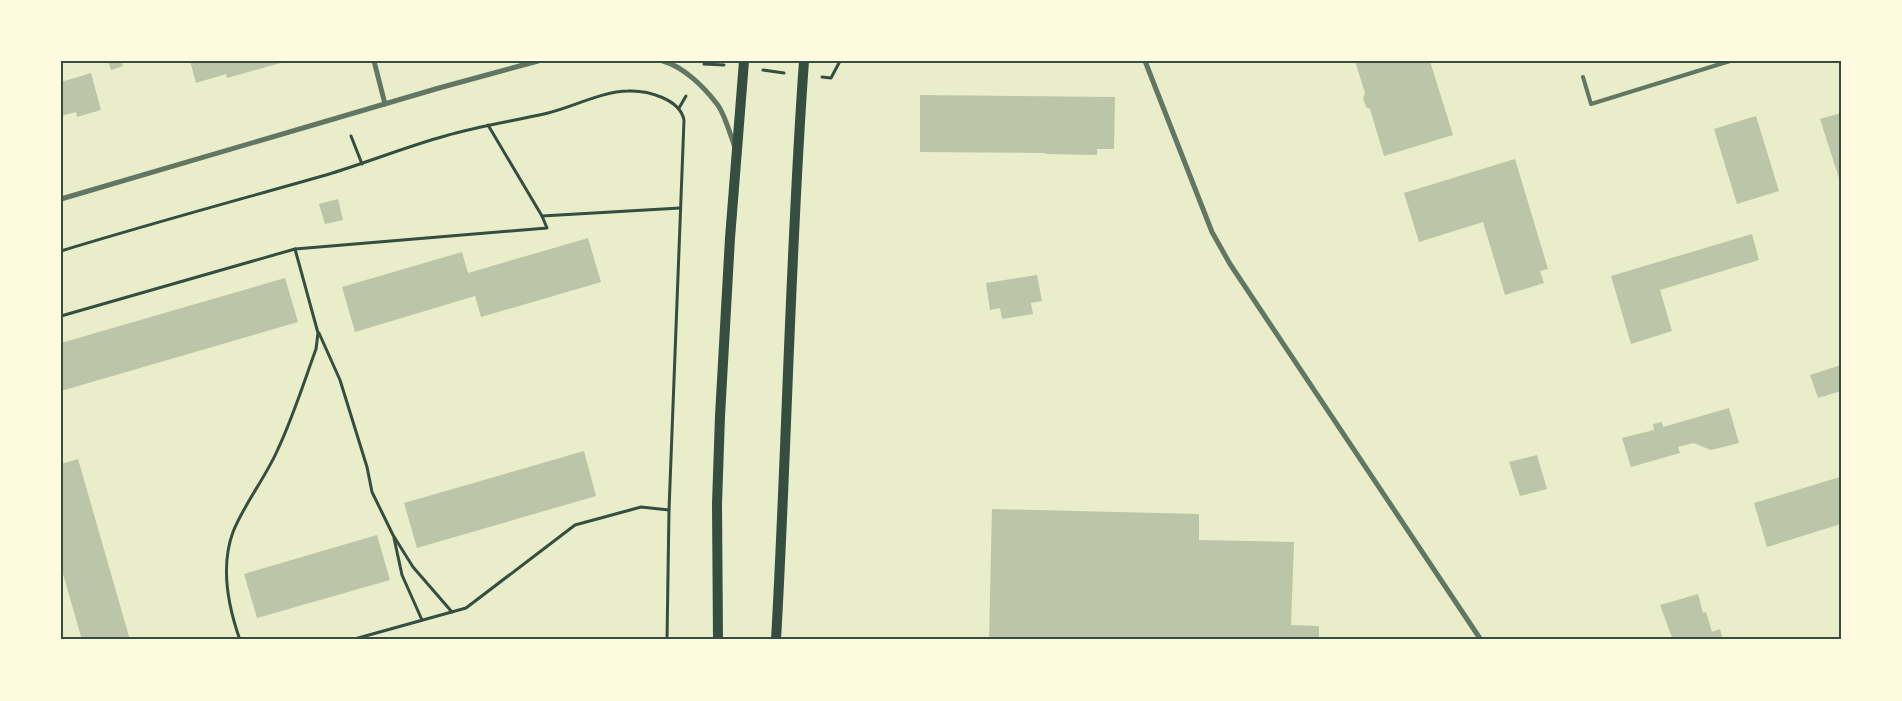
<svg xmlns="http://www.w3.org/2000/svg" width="1902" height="701" font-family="Helvetica,sans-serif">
	<rect width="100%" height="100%" fill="#e9edc9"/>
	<!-- building -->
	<g fill="#bcc5a7">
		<polygon points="108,61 121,61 123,66 111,70"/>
		<polygon points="190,61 284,61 284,62 227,78 226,74 196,83"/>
		<polygon points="1355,61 1430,61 1453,135 1384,156 1370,109 1366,107 1363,98 1365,93"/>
		<polygon points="91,73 101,110 77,117 76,112 61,116 61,82"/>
		<polygon points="920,95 1115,97 1114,149 1097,149 1097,155 1046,154 1045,153 920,152"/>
		<polygon points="1841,113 1841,178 1839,178 1820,119"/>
		<polygon points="1756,116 1779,191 1737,204 1714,129"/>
		<polygon points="1515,159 1548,269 1540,271 1544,283 1505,295 1483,222 1419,242 1404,193"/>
		<polygon points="338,199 343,220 325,224 319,204"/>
		<polygon points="1752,234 1759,260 1660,290 1672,331 1631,344 1611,276"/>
		<polygon points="588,238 601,282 481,317 475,296 355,332 342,287 462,252 468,273"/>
		<polygon points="1037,275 1042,301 1031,303 1033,314 1002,319 1000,308 990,310 986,283"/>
		<polygon points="285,278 298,322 61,391 61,343"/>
		<polygon points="1841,365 1841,391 1818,398 1810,375"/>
		<polygon points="1729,408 1739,443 1711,450 1693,443 1678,447 1680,453 1631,467 1622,438 1654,430 1653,424 1662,422 1663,427"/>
		<polygon points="584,451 596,496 417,548 404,503"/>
		<polygon points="1537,455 1547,489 1520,496 1509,462"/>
		<polygon points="78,459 130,640 82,640 61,567 61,464"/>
		<polygon points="1840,477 1841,524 1767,547 1754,503"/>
		<polygon points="992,509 1199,514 1199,540 1294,542 1291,625 1319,626 1319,640 989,640"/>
		<polygon points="377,535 390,580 257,618 244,574"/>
		<polygon points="1698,594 1703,613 1706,612 1712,632 1720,629 1723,640 1673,640 1660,605"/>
	</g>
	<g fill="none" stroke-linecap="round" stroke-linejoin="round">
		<!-- path -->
		<g stroke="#344e41" stroke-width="3">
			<polyline points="704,64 724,65"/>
			<polyline points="763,70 784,73"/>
			<polyline points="822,77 831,78 840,61"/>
			<polyline points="679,108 686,96"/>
			<polyline points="488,125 542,216 680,208"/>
			<polyline points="351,136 362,164"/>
			<path d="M61,251C149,224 238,200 326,175C366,163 405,147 445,136C479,126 514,121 548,113C572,107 604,91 628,91C647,90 680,99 684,120L669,510L667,640"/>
			<polyline points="61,316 295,249 547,228 542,216"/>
			<polyline points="319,333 340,380 367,467 372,492 393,535 413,567 452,612"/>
			<polyline points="394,538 402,575 422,620"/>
			<path d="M240,640C228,606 220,567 233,532C244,504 266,477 278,449C293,417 304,382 316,349L318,333L295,249"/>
			<polyline points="351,640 466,608 575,525 641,507 669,510"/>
		</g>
		<!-- service -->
		<polyline stroke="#617663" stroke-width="4" points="1583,77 1591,104 1730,61"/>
		<!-- minor -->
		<g stroke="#617663" stroke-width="5">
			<polyline points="374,61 385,104"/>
			<path d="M663,61C684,67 704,87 717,104C725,114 730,135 735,147"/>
			<polyline points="1145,61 1212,232 1230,264 1481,640"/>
			<polyline points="61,199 439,88 538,61"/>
		</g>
		<!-- secondary -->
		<g stroke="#344e41" stroke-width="10">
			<polyline points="718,640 717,504 720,416 730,238 744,61"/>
			<path d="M776,640C787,447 790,254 804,61"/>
		</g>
	</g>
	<!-- border -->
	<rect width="1902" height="701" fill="none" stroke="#fefae0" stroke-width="125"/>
	<rect x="62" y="62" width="1778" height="576" fill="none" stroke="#344e41" stroke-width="2"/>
</svg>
